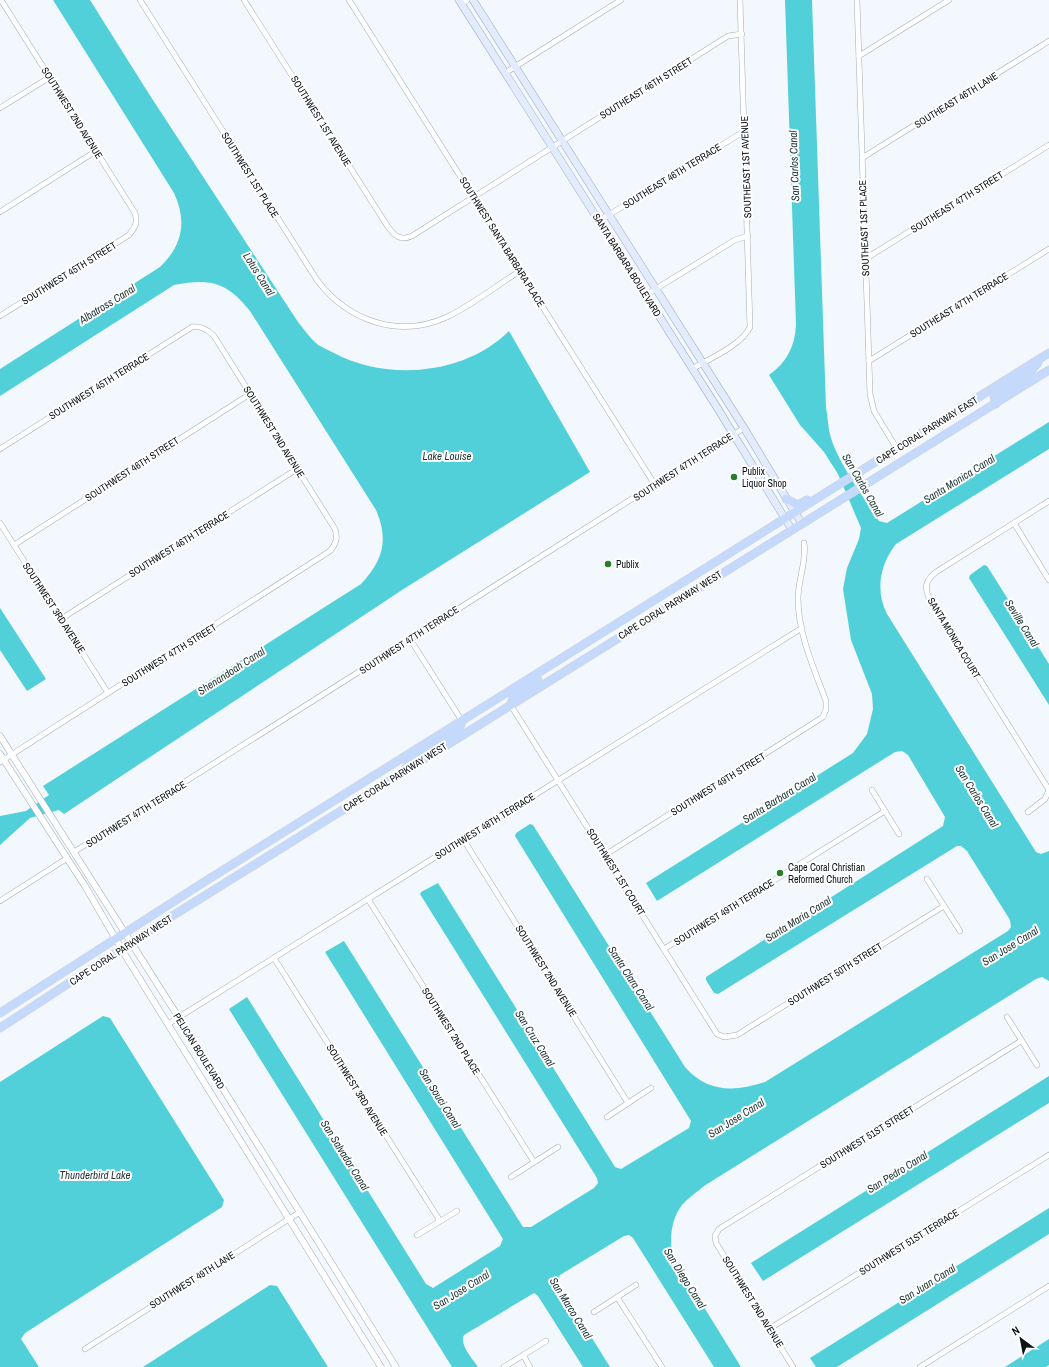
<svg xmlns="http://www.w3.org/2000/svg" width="1049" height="1367" font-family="'Archivo Narrow',sans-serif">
	<rect width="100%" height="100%" fill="#f2f8fd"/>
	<!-- water -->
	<g fill="#51d0da">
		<path d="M53,0H90L149,94L298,322C304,329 309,337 316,343C320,347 327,349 332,352C386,382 465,375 509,331L590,472L402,590L64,814L59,810L30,818L0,845V816L26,811L49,795L43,786L361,584C383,561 389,540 376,510L250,311C227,282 210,278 174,285L0,396V369L160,267C183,245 187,221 174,193Z"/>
		<path d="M785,0H812L826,408C828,417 828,429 831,438C839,464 864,498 879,521L887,523L1049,422V449L896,544C880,564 875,591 887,614L1036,852L1041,854L1049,851V981L1042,977L1036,979L704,1186C697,1192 688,1198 682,1205C671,1219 669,1240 673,1257L741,1367H714L633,1238L629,1235L624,1236L560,1275L557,1280L559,1285L610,1367H583L538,1296L534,1293L464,1335C459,1345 473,1359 478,1367H452L229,1009L247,997L426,1284L433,1288L500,1246L503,1239L325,952L344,941L523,1227H531L594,1188L598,1183L597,1178L420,894L421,892L438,883L615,1167L621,1169L689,1128L691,1121L515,836L516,833L530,824L533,825L685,1067C708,1093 735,1092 765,1082L1008,931L1011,927L1010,920L967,851L961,846H957L718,994L714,993L706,980V977L943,826L945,817L908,755L902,751L895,752L657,901L646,883L853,753L867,734L873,709L872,694L851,640L843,589L847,568L859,539L861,528L838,474L824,452L800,425L769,375C786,363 795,347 796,325Z"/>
		<polygon points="984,565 987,566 1049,664 1049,705 969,578 970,575"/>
		<polygon points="0,608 46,679 27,691 0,650"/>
		<polygon points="103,1016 110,1018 224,1200 222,1207 25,1333 21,1339 39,1367 0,1367 0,1082"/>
		<polygon points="1049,1076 1049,1103 763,1281 751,1263"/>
		<polygon points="1049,1208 1049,1234 837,1367 816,1367 810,1358"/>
		<polygon points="270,1285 277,1286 328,1367 143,1367"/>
		<polygon points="1049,1339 1049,1365 1046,1367 1005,1367"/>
	</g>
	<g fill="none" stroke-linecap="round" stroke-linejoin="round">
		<!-- minor casing -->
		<g stroke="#9fadb8" stroke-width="6">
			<g id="minor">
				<path d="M140,0L317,280C348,321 399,339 447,317C472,305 496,286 520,271"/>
				<path d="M244,0L388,227C395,236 400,241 412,236L728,36L742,34"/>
				<polyline points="349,0 655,485"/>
				<polyline points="857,0 870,394 874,411 897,449"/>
				<polyline points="462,4 467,0"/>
				<polyline points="859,56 949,0"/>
				<polyline points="505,73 621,0"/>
				<polyline points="0,108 50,77"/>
				<polyline points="862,158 1049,41"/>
				<polyline points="0,212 96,151"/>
				<polyline points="599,221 738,135 745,133"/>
				<polyline points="865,259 1049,145"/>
				<polyline points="646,295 735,240 748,236"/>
				<path d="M0,316L129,235C135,227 138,224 135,213L1,0"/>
				<polyline points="869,361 1049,249"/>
				<path d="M692,369C709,359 742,345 750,327L740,0"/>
				<path d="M0,449L192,327C201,326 207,329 214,336L335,529C338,538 336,544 330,551L0,762"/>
				<polyline points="0,523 108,693"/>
				<polyline points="1014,523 1049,580"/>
				<polyline points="14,545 250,394"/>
				<polyline points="61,619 297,469"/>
				<polyline points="410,639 462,721"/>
				<polyline points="510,704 717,1034 724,1037 737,1035 944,906"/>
				<polyline points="872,790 899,834"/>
				<path d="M1028,812L1045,799L1049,790L929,598C924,587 926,580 936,572L1049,501"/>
				<polyline points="463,839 628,1103"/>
				<polyline points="74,852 744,428"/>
				<path d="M605,855L823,717L826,709V701C814,668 798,634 798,598C798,581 807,559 804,543"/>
				<polyline points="927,879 960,931"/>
				<polyline points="368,899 534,1162"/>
				<polyline points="0,901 66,859"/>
				<polyline points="664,949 885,811"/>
				<polyline points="274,958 440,1221"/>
				<polyline points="1007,1017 1037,1065"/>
				<polyline points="168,1024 802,628"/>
				<polyline points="607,1117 651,1088"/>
				<polyline points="511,1177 558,1147"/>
				<polyline points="417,1235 457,1211"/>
				<polyline points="617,1297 662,1367"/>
				<polyline points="594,1312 636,1285"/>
				<polyline points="769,1329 1049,1155"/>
				<polyline points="85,1349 300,1212"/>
				<polyline points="523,1355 530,1367"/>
				<polyline points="504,1367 546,1341"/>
				<polyline points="793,1367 716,1243 715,1236 719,1229 1021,1041"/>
				<polyline points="920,1367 1049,1286"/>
			</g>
		</g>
		<!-- tertiary casing -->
		<g stroke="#9fadb8" stroke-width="7">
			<g id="tertiary">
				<polyline points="0,736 179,1018 396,1367"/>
				<polyline points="0,754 85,886 128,960 381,1367"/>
			</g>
		</g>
		<!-- secondary casing -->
		<g stroke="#9fadb8" stroke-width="8">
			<g id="secondary">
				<polyline points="459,0 718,409 792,530"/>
				<polyline points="473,0 744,428 802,524"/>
			</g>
		</g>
		<!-- primary casing -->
		<g stroke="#d3d4d5" stroke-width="9">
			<g id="primary">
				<polyline points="996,404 994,397 998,393 1030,372 1038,363"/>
				<polyline points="786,499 798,505 807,500"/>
				<polyline points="511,703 515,694 538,680"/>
				<polyline points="404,771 410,761 459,730 462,721"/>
				<polyline points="0,1013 201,884 1049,353"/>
				<polyline points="0,1028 161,923 1049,370"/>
			</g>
		</g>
		<!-- minor -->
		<use href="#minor" stroke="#fff" stroke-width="5"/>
		<!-- tertiary -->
		<use href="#tertiary" stroke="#fff" stroke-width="6"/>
		<!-- secondary -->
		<use href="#secondary" stroke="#e2ecfe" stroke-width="7"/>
		<!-- primary -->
		<use href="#primary" stroke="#c5d9fd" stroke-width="8"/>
	</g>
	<!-- markers -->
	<g fill="#2b7d29" stroke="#fff" stroke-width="1.5">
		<circle cx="734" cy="477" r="4"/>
		<circle cx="608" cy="564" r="4"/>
		<circle cx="780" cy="873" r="4"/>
	</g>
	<g text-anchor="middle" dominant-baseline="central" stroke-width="4" stroke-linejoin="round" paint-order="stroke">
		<!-- street labels -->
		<g font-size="10" fill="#0c1115" stroke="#fff">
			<text transform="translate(646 88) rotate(-32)">SOUTHEAST 46TH STREET</text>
			<text transform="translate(956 100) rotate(-32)">SOUTHEAST 46TH LANE</text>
			<text transform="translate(72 113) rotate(58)">SOUTHWEST 2ND AVENUE</text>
			<text transform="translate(321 121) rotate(58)">SOUTHWEST 1ST AVENUE</text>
			<text transform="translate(746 167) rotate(-92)">SOUTHEAST 1ST AVENUE</text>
			<text transform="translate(250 175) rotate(58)">SOUTHWEST 1ST PLACE</text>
			<text transform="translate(672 176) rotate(-32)">SOUTHEAST 46TH TERRACE</text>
			<text transform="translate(957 202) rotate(-32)">SOUTHEAST 47TH STREET</text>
			<text transform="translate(864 228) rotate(-92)">SOUTHEAST 1ST PLACE</text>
			<text transform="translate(502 242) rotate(58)">SOUTHWEST SANTA BARBARA PLACE</text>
			<text transform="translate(627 265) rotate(58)">SANTA BARBARA BOULEVARD</text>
			<text transform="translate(69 273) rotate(-32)">SOUTHWEST 45TH STREET</text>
			<text transform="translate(959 305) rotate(-32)">SOUTHEAST 47TH TERRACE</text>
			<text transform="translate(99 386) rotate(-32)">SOUTHWEST 45TH TERRACE</text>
			<text transform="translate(927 430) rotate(-32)">CAPE CORAL PARKWAY EAST</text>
			<text transform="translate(274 432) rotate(58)">SOUTHWEST 2ND AVENUE</text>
			<text transform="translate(683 467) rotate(-33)">SOUTHWEST 47TH TERRACE</text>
			<text transform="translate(132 469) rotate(-33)">SOUTHWEST 46TH STREET</text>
			<text transform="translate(179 544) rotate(-32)">SOUTHWEST 46TH TERRACE</text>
			<text transform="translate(670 605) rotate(-32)">CAPE CORAL PARKWAY WEST</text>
			<text transform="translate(54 608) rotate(57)">SOUTHWEST 3RD AVENUE</text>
			<text transform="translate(954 638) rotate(59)">SANTA MONICA COURT</text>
			<text transform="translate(409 640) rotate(-33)">SOUTHWEST 47TH TERRACE</text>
			<text transform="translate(169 655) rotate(-32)">SOUTHWEST 47TH STREET</text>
			<text transform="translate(395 777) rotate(-32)">CAPE CORAL PARKWAY WEST</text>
			<text transform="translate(718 784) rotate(-32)">SOUTHWEST 49TH STREET</text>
			<text transform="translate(136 814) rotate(-32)">SOUTHWEST 47TH TERRACE</text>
			<text transform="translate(485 826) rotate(-32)">SOUTHWEST 48TH TERRACE</text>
			<text transform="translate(616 872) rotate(58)">SOUTHWEST 1ST COURT</text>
			<text transform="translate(724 912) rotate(-32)">SOUTHWEST 49TH TERRACE</text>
			<text transform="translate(121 950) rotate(-33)">CAPE CORAL PARKWAY WEST</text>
			<text transform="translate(546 971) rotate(58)">SOUTHWEST 2ND AVENUE</text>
			<text transform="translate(835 974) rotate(-32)">SOUTHWEST 50TH STREET</text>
			<text transform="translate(451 1031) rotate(58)">SOUTHWEST 2ND PLACE</text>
			<text transform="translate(199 1051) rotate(58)">PELICAN BOULEVARD</text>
			<text transform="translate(357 1090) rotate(58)">SOUTHWEST 3RD AVENUE</text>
			<text transform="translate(867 1137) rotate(-32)">SOUTHWEST 51ST STREET</text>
			<text transform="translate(909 1242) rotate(-32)">SOUTHWEST 51ST TERRACE</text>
			<text transform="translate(192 1280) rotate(-32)">SOUTHWEST 49TH LANE</text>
			<text transform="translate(753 1302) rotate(58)">SOUTHWEST 2ND AVENUE</text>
		</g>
		<!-- poi labels -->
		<g font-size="10" fill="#0c1115" stroke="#fff" text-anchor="start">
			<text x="742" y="471">Publix<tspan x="742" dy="12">Liquor Shop</tspan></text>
			<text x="616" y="564">Publix</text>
			<text x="788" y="867">Cape Coral Christian<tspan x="788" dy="12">Reformed Church</tspan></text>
		</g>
		<!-- water labels -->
		<g font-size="11" font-style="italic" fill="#1c3233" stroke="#fff">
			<text transform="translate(794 166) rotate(-92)">San Carlos Canal</text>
			<text transform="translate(259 274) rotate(58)">Lotus Canal</text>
			<text transform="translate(107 304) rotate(-32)">Albatross Canal</text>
			<text x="447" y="456">Lake Louise</text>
			<text transform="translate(959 479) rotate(-32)">Santa Monica Canal</text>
			<text transform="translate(863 485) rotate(60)">San Carlos Canal</text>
			<text transform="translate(1022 623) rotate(58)">Seville Canal</text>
			<text transform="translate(231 671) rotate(-33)">Shenandoah Canal</text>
			<text transform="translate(977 796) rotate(58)">San Carlos Canal</text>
			<text transform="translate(779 798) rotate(-32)">Santa Barbara Canal</text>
			<text transform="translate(798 919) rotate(-32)">Santa Maria Canal</text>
			<text transform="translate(1010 946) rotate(-32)">San Jose Canal</text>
			<text transform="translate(631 978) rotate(57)">Santa Clara Canal</text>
			<text transform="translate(535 1038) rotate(58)">San Cruz Canal</text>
			<text transform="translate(440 1098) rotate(58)">San Souci Canal</text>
			<text transform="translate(736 1118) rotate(-32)">San Jose Canal</text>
			<text transform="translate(345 1155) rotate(58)">San Salvador Canal</text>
			<text transform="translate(897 1172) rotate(-32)">San Pedro Canal</text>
			<text x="95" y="1175">Thunderbird Lake</text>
			<text transform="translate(685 1278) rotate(58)">San Diego Canal</text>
			<text transform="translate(927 1284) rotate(-32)">San Juan Canal</text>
			<text transform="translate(461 1290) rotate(-32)">San Jose Canal</text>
			<text transform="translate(571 1308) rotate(58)">San Marco Canal</text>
		</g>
	</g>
	<!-- north arrow -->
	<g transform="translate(1021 1339) rotate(328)" stroke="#ffffff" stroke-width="3" paint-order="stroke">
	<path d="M0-3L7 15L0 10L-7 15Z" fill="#0c1115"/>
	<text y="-6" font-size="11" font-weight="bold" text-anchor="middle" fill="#0c1115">N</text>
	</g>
</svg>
